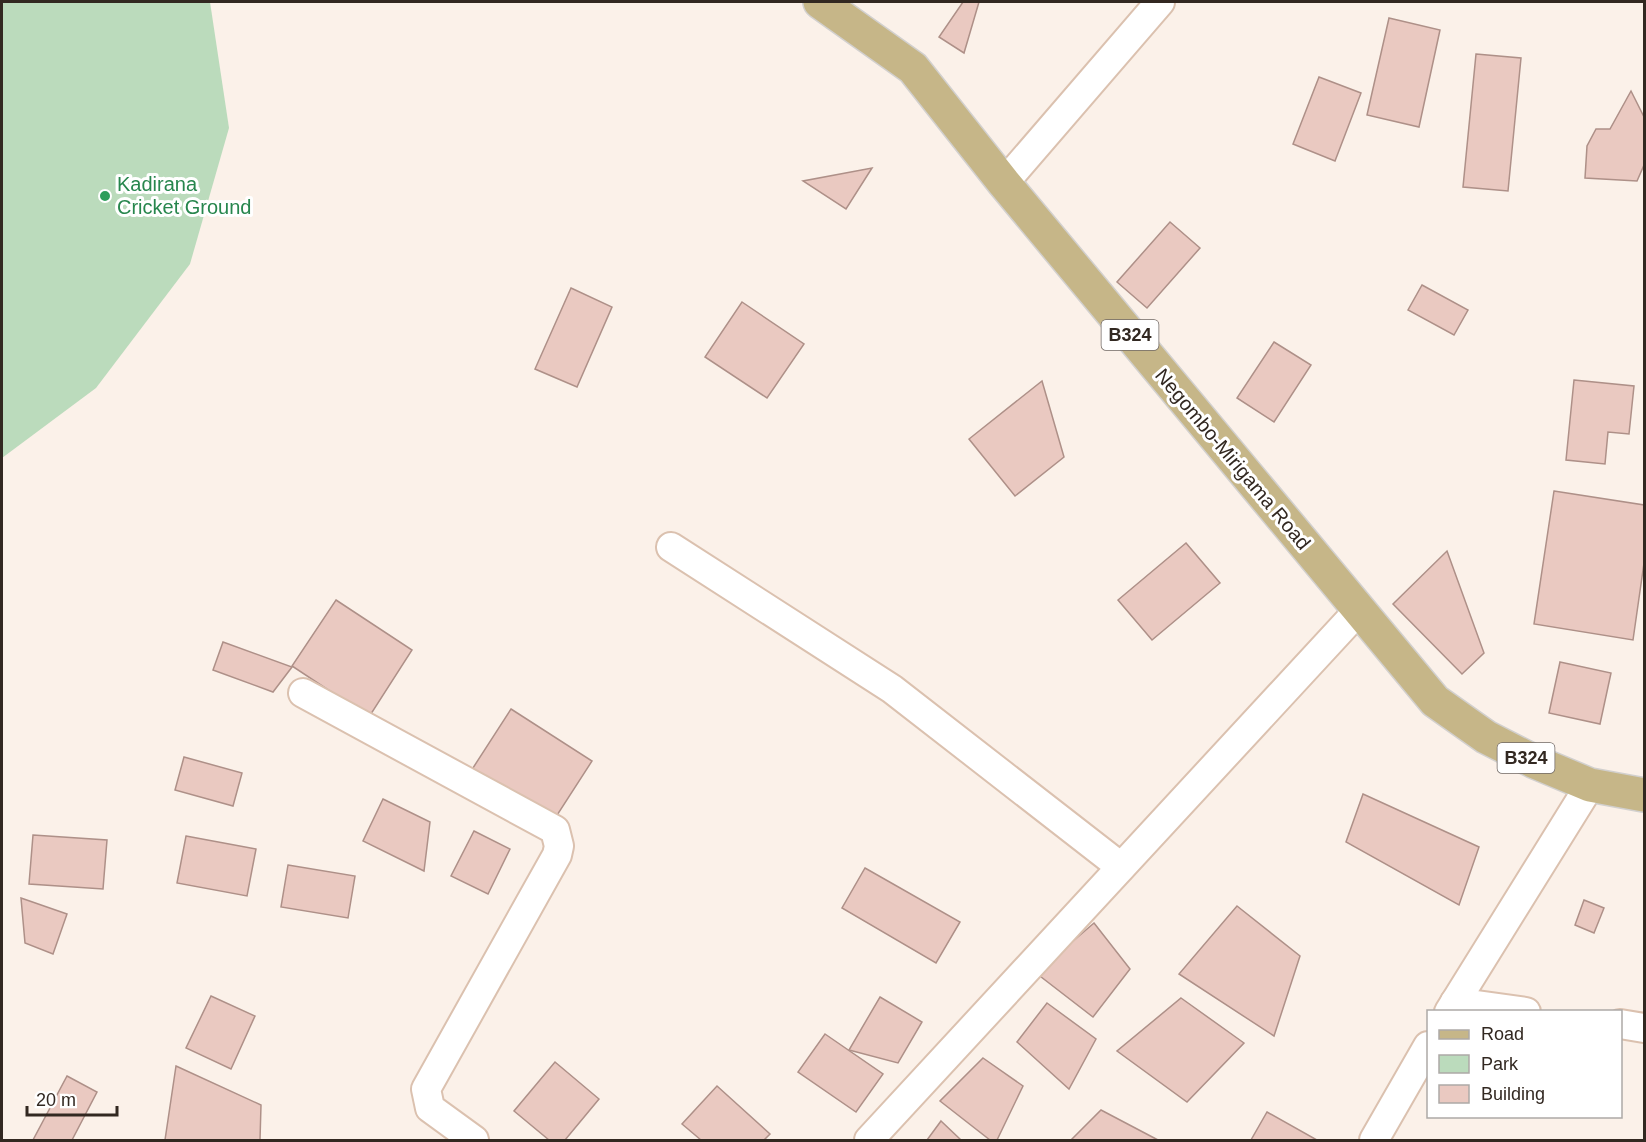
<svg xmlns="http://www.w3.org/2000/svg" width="1646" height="1142" font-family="Arial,sans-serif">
	<rect width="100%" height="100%" fill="#fbf1e9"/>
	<!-- green -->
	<polygon fill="#bbdbbc" points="2,2 210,2 229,128 190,264 96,388 2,458"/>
	<!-- building -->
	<g fill="#eac9c1" stroke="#ae9088" stroke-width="1.5">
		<polygon points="963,2 979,2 964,53 939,37"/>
		<polygon points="1389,18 1440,30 1419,127 1367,115"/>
		<polygon points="1476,54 1521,58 1508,191 1463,187"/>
		<polygon points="1319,77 1361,93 1335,161 1293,144"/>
		<polygon points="1631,91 1644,117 1644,165 1637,181 1585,178 1587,146 1596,129 1610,129"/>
		<polygon points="872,168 846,209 803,181"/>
		<polygon points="1170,222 1200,248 1147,308 1117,282"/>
		<polygon points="1422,285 1468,310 1454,335 1408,310"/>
		<polygon points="571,288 612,307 577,387 535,369"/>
		<polygon points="742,302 804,344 767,398 705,357"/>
		<polygon points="1274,342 1311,365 1274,422 1237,398"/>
		<polygon points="1574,380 1634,386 1629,434 1608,432 1605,464 1566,460"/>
		<polygon points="1042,381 1064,457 1015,496 969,439"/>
		<polygon points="1554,491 1644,505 1644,563 1633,640 1534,624"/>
		<polygon points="1186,543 1220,583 1152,640 1118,600"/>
		<polygon points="1447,551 1484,653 1462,674 1393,604"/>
		<polygon points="336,600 412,650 369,717 292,666"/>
		<polygon points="223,642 292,667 273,692 213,670"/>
		<polygon points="1560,662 1611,673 1600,724 1549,713"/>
		<polygon points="511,709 592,761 552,823 471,771"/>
		<polygon points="184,757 242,773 233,806 175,790"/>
		<polygon points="1363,794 1479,847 1459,905 1346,842"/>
		<polygon points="383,799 430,822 424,871 363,841"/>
		<polygon points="474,831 510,849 488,894 451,876"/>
		<polygon points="33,835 107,840 103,889 29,884"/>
		<polygon points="186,836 256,849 247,896 177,883"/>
		<polygon points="288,865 355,876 348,918 281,907"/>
		<polygon points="865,868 960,922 936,963 842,908"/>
		<polygon points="21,898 67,914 53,954 25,943"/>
		<polygon points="1584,900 1604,908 1594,933 1575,925"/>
		<polygon points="1237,906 1300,956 1274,1036 1179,974"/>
		<polygon points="1094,923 1130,969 1093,1017 1036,973"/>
		<polygon points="211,996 255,1016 231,1069 186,1048"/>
		<polygon points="880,997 922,1022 898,1063 849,1050"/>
		<polygon points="1181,998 1244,1043 1187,1102 1117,1051"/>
		<polygon points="1047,1003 1096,1039 1069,1089 1017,1042"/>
		<polygon points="825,1034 883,1074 856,1112 798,1072"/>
		<polygon points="983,1058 1023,1086 997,1140 990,1140 940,1101"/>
		<polygon points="555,1062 599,1099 565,1140 549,1140 514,1111"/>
		<polygon points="176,1066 261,1105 260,1140 165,1140"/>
		<polygon points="67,1076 97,1092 72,1140 33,1140"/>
		<polygon points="717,1086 770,1134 764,1140 701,1140 682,1124"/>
		<polygon points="1101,1110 1158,1140 1071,1140"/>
		<polygon points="1267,1112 1317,1140 1251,1140"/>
		<polygon points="941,1121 961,1140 927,1140"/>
	</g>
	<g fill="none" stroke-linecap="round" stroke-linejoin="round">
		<!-- street casing -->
		<g stroke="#dbc1af" stroke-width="32">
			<g id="street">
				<polyline points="1004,183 1160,2"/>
				<polyline points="671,547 892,689 1121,867"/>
				<polyline points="303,693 555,830 559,846 557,855 426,1089 430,1108 474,1140"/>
				<polyline points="1455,1002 1526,1012"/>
				<polyline points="1449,1012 1590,785"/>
				<polyline points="1620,1024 1644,1028"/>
				<polyline points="869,1140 1359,610"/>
				<polyline points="1374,1140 1428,1046"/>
			</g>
		</g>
		<!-- primary casing -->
		<g stroke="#d2d0ce" stroke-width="36">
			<polyline id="primary" points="820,2 913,68 1004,183 1435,701 1486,737 1535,762 1590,785 1644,795"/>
		</g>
		<!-- street -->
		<use href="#street" stroke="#fff" stroke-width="28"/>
		<!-- primary -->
		<use href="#primary" stroke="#c6b688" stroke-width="33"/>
	</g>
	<!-- markers -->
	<circle fill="#2e9e5b" stroke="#fff" stroke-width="2" cx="105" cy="196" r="6"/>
	<g text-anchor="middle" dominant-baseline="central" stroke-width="6" stroke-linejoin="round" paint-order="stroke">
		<!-- shield labels -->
		<g fill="#fff" stroke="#706864" stroke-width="1.5">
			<rect x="1101.5" y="320" width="57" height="30" rx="4.5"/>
			<rect x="1497.5" y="743" width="57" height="30" rx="4.5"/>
		</g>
		<g font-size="18" font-weight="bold" fill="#322821">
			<text x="1130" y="335">B324</text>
			<text x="1526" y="758">B324</text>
		</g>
		<!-- leisure labels -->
		<g font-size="20" fill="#27864d" stroke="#fff" text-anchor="start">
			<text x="117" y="184">Kadirana<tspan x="117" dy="23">Cricket Ground</tspan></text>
		</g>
		<!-- street labels -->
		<g font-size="20" fill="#322821" stroke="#fff">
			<text transform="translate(1233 459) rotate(50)">Negombo-Mirigama Road</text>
		</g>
	</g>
	<!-- border -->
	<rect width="1646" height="1142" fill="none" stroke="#322821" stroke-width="6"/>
	<!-- legend -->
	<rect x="1427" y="1010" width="195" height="108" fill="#ffffff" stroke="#ada9a6" stroke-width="1.5"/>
	<rect x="1439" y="1030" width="30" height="9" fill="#c6b688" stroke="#ada9a6" stroke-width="1.5"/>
	<text x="1481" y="1040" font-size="18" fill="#322821">Road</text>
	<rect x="1439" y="1055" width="30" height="18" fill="#bbdbbc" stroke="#ada9a6" stroke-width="1.5"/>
	<text x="1481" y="1070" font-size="18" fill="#322821">Park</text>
	<rect x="1439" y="1085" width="30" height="18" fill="#eac9c1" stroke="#ada9a6" stroke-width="1.5"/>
	<text x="1481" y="1100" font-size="18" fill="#322821">Building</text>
	<!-- scale -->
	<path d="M27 1106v9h90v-9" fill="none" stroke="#322821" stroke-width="3"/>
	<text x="36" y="1106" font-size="18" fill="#322821" stroke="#ffffff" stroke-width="4.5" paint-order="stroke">20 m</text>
</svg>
